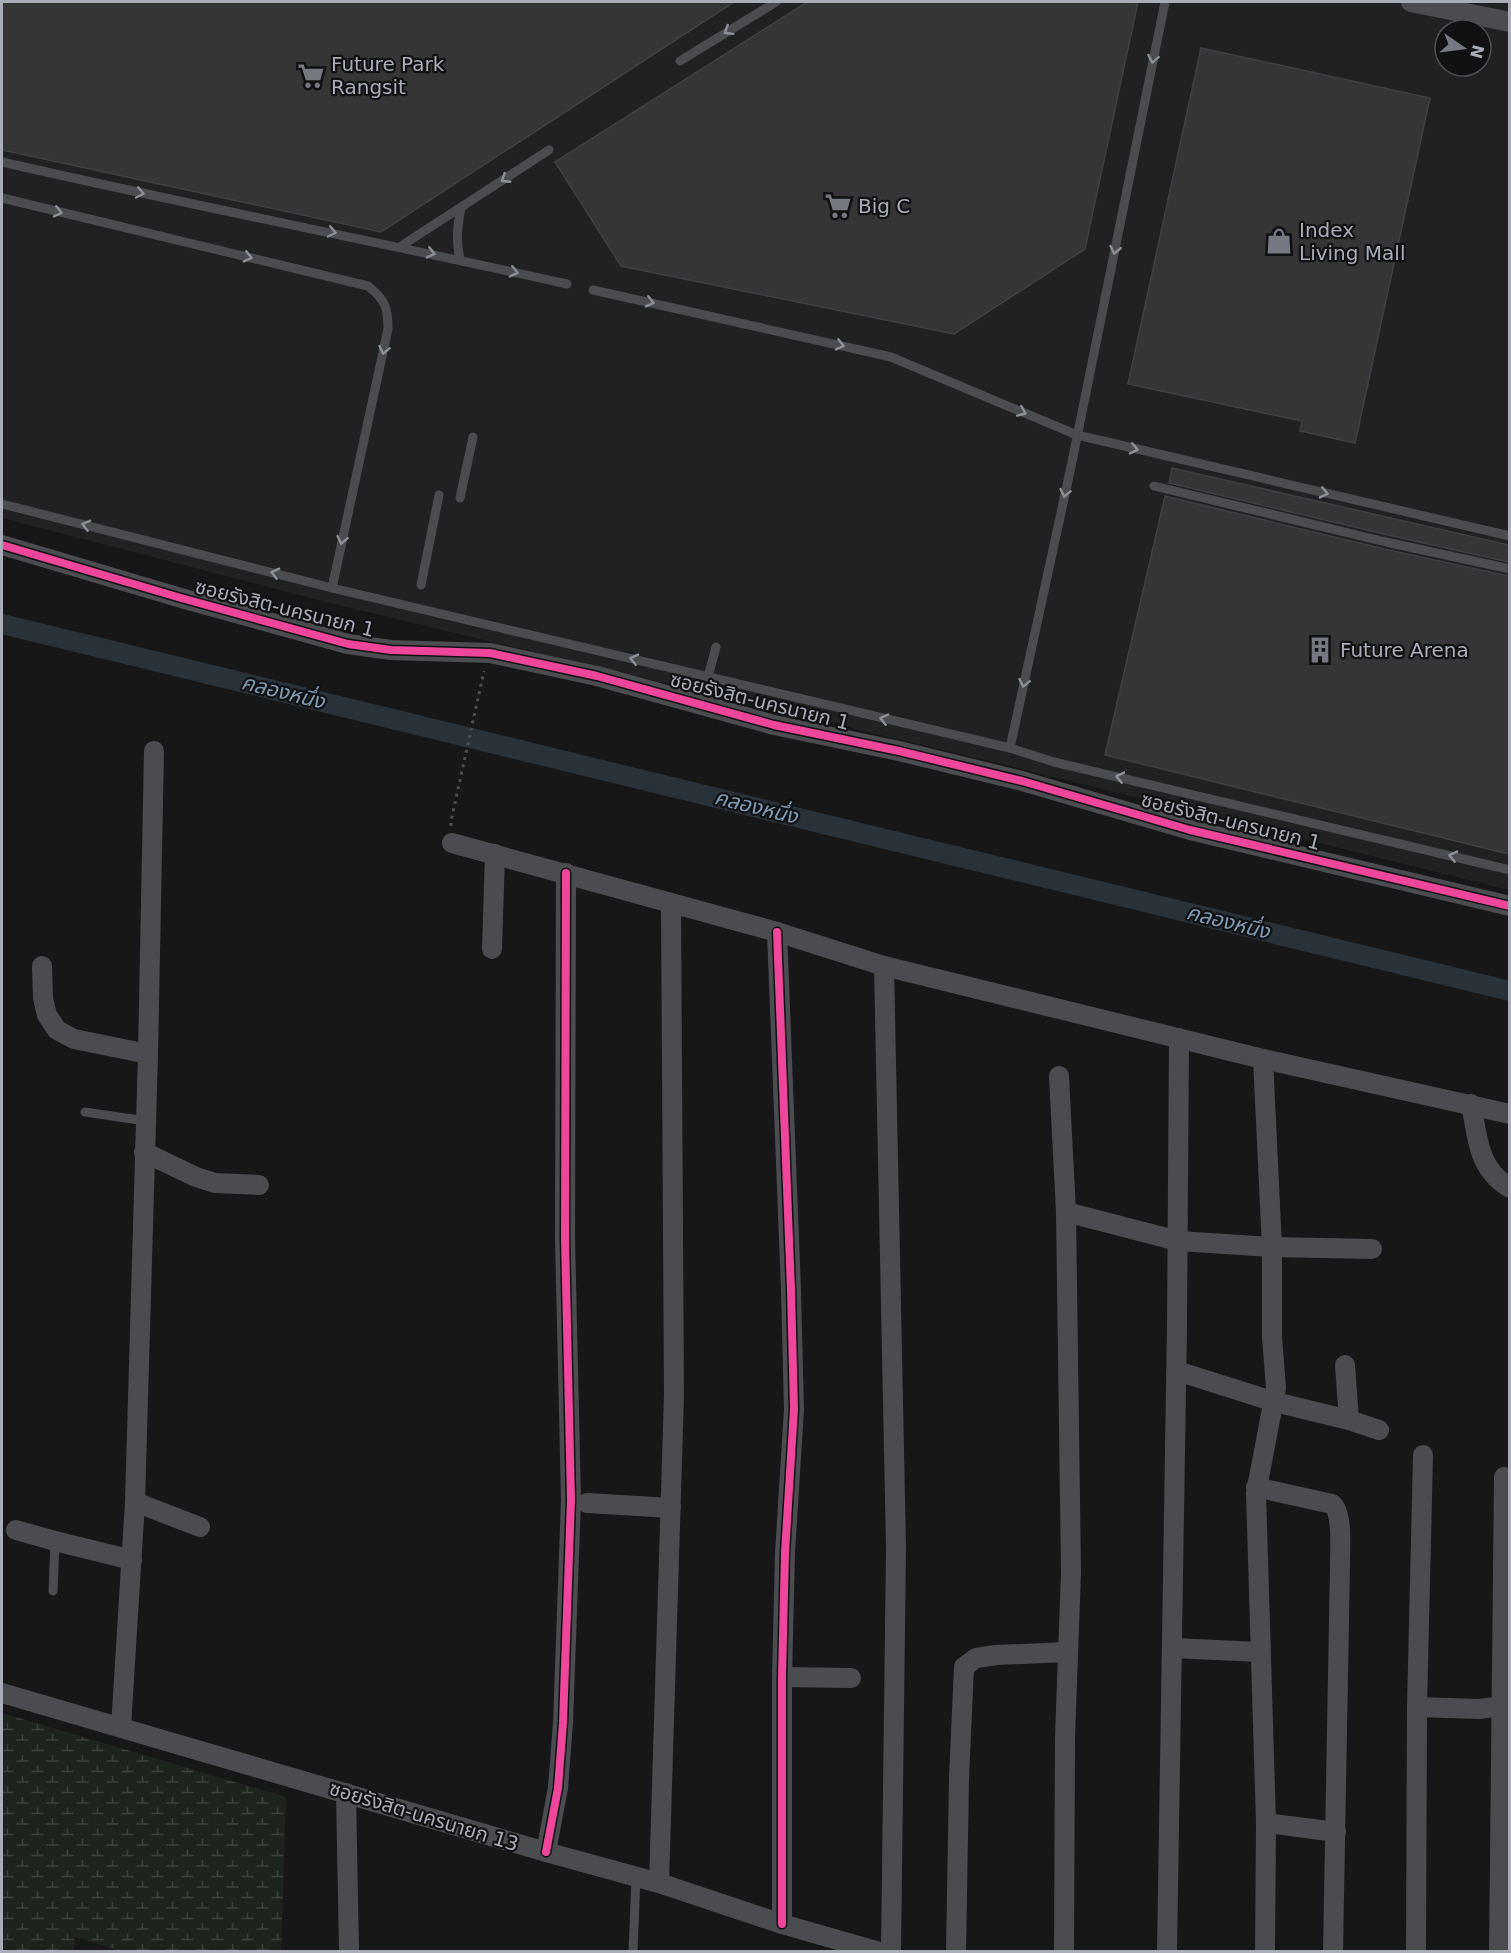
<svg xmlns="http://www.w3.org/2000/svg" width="1511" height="1953" font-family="'DejaVu Sans','Noto Sans Thai',sans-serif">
	<defs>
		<pattern id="wetland-marsh" width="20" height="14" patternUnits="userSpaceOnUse" patternTransform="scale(1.5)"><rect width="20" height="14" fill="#1d241e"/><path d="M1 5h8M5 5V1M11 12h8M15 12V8" fill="none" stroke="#3b413d"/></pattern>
	</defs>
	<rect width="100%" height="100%" fill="#171717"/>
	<!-- built -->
	<path fill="#212123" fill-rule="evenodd" d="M2,2H1509V890L993,762L330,603L2,518ZM1445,30H1481V66H1445Z"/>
	<!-- wetland -->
	<polygon fill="url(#wetland-marsh)" points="2,1713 286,1797 281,1951 121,1951 75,1937 74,1951 2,1951"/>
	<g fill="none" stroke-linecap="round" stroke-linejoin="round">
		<!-- canal -->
		<polyline stroke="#2a3239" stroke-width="20" points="2,624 1510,991"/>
	</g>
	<!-- building -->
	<g fill="#353536" stroke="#3f4043" stroke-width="1.5">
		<polygon points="2,2 734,2 381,232 2,150"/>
		<polygon points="807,2 1138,2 1085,249 954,334 621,266 555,162"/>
		<polygon points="1201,48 1430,98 1355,443 1300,431 1302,421 1128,384"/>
		<polygon points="1172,468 1509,545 1509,562 1388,535 1169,483"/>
		<polygon points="1165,496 1384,549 1509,576 1509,854 1105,755"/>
	</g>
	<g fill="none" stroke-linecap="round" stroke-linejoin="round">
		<!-- path -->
		<polyline stroke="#4d4e52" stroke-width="3" stroke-dasharray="3 4.5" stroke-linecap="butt" points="451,826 451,821 484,671"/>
		<!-- service -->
		<g stroke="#4b4c50" stroke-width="9">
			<polyline points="680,61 776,2"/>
			<path d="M2,162C190,205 379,242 567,284"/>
			<path d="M2,198L368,286C385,300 388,306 388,329L332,588"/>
			<polyline points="401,246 549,150"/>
			<path d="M460,260C456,241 457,227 461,208"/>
			<polyline points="593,290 891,357 1077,435 1510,536"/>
			<polyline points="1154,486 1386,542 1510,569"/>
			<polyline points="460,498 473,437"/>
			<polyline points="2,504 332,588 1010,748 1072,462 1165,2"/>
			<polyline points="421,585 439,495"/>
			<polyline points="708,677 716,647"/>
			<polyline points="1010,748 1054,762 1510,870"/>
			<polyline points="85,1112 146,1121"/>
			<polyline points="53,1591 55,1541"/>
			<polyline points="633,1952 636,1877"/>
		</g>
		<!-- minor -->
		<g stroke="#4b4c50" stroke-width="20">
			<polyline points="1411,2 1510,22"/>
			<polyline points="2,545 181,598 348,644 391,650 490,653 597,676 774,725 899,751 1022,781 1190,830 1510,906"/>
			<polyline points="452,843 777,932 884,966 1263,1059 1510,1114"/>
			<polyline points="777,932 791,1290 794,1409 785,1553 782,1677 782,1924"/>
			<polyline points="492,949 495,854"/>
			<polyline points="42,966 43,998 47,1015 57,1030 74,1039 148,1054"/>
			<polyline points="884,966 896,1547 891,1952"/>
			<polyline points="1263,1059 1272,1247 1272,1337 1276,1388 1256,1493 1266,1823 1336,1832"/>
			<polyline points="1059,1076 1066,1212 1178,1241 1272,1247 1372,1249"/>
			<path d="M1471,1104C1478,1138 1477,1168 1510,1188"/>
			<polyline points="144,1152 196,1177 215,1183 259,1185"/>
			<polyline points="1345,1365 1349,1420"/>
			<polyline points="1177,1371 1275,1402 1349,1420 1379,1430"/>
			<path d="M1256,1487L1332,1504C1343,1513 1340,1549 1340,1564L1333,1952"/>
			<polyline points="135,1502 200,1527"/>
			<polyline points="587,1503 671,1508"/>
			<polyline points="16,1530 55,1541 132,1560"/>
			<polyline points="1173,1648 1260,1652"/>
			<polyline points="782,1677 851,1678"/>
			<polyline points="2,1693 546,1852 659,1883 782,1924 880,1952"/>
			<polyline points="1417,1707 1479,1709 1510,1705"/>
			<polyline points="121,1727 135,1502 148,1054 154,751"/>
			<polyline points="346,1793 349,1952"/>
			<polyline points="546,1852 558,1788 563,1723 571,1500 565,1238 566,873"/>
			<polyline points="659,1883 674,1395 671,904"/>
			<polyline points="956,1952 959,1778 964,1667 976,1658 996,1655 1068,1652"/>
			<polyline points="1064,1952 1065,1737 1071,1572 1066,1212"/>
			<polyline points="1167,1952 1177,1325 1179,1038"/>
			<polyline points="1265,1952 1266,1823"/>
			<polyline points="1416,1952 1417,1707 1423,1455"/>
			<polyline points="1499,1952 1504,1477"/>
		</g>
		<!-- cycleway casing -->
		<g stroke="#111113" stroke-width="11">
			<g id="cycleway">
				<polyline points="2,545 181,598 348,644 391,650 490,653 597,676 774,725 899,751 1022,781 1190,830 1510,906"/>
				<polyline points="777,932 791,1290 794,1409 785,1553 782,1677 782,1924"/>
				<polyline points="546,1852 558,1788 563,1723 571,1500 565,1238 566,873"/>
			</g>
		</g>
		<!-- cycleway -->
		<use href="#cycleway" stroke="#ed469a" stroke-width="8"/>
	</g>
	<!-- one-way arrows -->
	<defs><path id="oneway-chevron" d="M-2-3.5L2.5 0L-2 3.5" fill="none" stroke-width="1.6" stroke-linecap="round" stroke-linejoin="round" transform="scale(1.5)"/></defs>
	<g stroke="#8c9099">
		<use href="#oneway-chevron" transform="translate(728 31) rotate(148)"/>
		<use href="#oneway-chevron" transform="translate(1153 59) rotate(101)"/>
		<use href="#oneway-chevron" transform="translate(505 179) rotate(147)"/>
		<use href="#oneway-chevron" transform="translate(140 193) rotate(12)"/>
		<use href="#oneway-chevron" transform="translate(58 212) rotate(13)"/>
		<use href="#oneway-chevron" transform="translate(332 232) rotate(12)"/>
		<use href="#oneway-chevron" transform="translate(1115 250) rotate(101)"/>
		<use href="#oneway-chevron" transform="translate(431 253) rotate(13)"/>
		<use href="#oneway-chevron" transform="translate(248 257) rotate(13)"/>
		<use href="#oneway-chevron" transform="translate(514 272) rotate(13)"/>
		<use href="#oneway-chevron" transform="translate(650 302) rotate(13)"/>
		<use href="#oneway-chevron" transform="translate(840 345) rotate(13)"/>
		<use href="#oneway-chevron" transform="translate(384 350) rotate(102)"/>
		<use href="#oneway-chevron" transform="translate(1022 412) rotate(23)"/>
		<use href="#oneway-chevron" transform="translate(1134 449) rotate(13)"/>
		<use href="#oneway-chevron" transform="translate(1065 493) rotate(102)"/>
		<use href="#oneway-chevron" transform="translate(1324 493) rotate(13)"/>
		<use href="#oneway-chevron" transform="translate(86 525) rotate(-166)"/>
		<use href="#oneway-chevron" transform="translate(342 540) rotate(102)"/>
		<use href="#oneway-chevron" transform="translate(275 573) rotate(-166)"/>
		<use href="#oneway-chevron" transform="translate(634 659) rotate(-167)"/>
		<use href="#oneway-chevron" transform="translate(1024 683) rotate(102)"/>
		<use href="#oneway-chevron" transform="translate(884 719) rotate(-167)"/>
		<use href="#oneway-chevron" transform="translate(1120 777) rotate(-167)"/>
		<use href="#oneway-chevron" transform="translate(1453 856) rotate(-167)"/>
	</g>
	<!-- icons -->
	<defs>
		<g id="supermarket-bare" transform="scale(2.07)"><path d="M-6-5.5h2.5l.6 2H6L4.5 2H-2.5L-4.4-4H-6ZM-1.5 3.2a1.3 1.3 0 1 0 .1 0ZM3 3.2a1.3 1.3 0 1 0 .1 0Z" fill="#757880" stroke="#111113" stroke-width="2.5" paint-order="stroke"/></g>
		<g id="shop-bare" transform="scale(2.07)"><path d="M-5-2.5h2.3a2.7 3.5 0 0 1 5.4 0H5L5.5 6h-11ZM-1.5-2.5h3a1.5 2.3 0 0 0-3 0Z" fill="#757880" stroke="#111113" stroke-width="2.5" paint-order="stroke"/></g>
		<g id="building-bare" transform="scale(2.07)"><path d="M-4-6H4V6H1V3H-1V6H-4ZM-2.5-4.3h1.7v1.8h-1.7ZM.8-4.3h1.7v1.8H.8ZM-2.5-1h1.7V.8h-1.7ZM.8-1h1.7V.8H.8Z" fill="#757880" stroke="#111113" stroke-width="2.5" paint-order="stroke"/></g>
	</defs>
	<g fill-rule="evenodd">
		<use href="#supermarket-bare" x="311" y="76"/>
		<use href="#supermarket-bare" x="838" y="206"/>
		<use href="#shop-bare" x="1279" y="241"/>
		<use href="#building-bare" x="1320" y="650"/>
	</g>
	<g text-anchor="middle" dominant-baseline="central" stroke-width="4.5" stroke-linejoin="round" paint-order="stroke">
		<!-- poi labels -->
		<g font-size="20" fill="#a8adb8" stroke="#111113" text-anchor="start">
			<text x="331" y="64">Future Park<tspan x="331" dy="23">Rangsit</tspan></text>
			<text x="858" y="206">Big C</text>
			<text x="1299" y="230">Index<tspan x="1299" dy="23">Living Mall</tspan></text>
			<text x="1340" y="650">Future Arena</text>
		</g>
		<!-- street labels -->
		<g font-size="20" fill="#a8adb8" stroke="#111113">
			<text transform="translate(285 608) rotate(14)">ซอยรังสิต-นครนายก 1</text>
			<text transform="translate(760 701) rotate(14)">ซอยรังสิต-นครนายก 1</text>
			<text transform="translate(1231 821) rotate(14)">ซอยรังสิต-นครนายก 1</text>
			<text transform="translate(424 1816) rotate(17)">ซอยรังสิต-นครนายก 13</text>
		</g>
		<!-- water labels -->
		<g font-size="21" font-style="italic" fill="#7f9bb3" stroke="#111113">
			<text transform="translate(283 692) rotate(14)">คลองหนึ่ง</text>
			<text transform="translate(756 807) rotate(14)">คลองหนึ่ง</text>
			<text transform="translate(1228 922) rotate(14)">คลองหนึ่ง</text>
		</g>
	</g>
	<!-- border -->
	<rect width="1511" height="1953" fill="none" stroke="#a8adb8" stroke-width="6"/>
	<!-- north arrow -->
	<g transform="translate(1463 48) rotate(104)"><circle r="28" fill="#111113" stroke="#4d4f55" stroke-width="1.5"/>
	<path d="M0-4.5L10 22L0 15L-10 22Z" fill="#757880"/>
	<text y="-9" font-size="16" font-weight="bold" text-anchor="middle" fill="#a8adb8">N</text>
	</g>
</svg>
